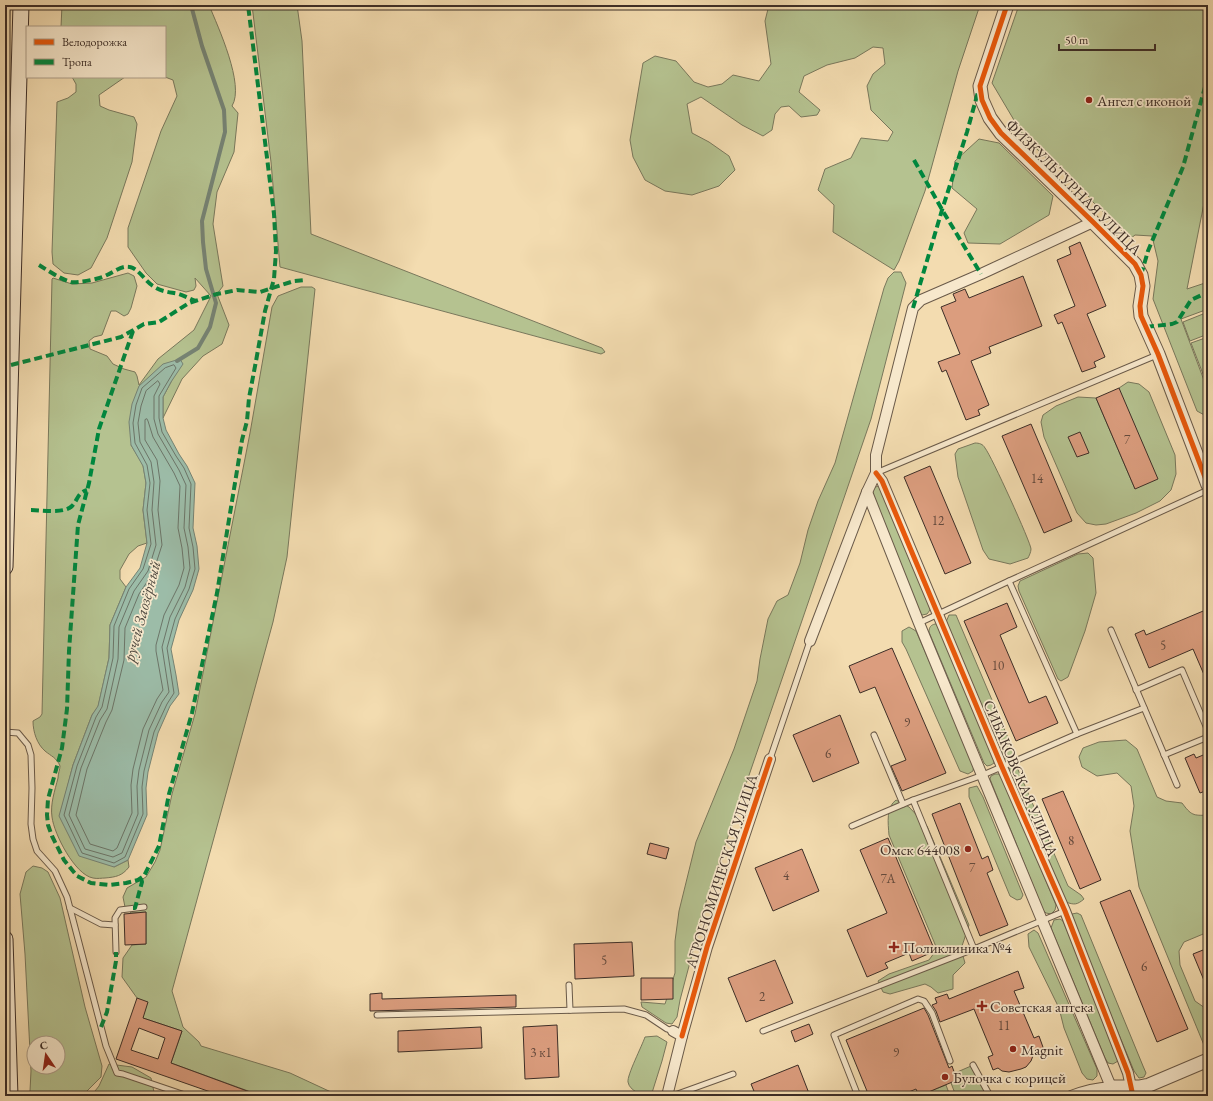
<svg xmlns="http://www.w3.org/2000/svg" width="1213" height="1101" font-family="'EB Garamond',serif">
	<rect width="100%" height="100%" fill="#f3dcb0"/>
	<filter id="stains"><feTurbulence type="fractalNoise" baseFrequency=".005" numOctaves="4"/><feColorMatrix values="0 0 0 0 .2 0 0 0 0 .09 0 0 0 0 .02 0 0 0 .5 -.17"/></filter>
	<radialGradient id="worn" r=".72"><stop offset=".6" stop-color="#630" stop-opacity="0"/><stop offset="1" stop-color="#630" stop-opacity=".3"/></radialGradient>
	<!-- green -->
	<g fill="#b5c290" stroke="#79785c" fill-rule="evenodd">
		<polygon points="5,5 10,5 5,178"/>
		<path d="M62,5H209C218,27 245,85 232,106L238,113L234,152L217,192L213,224L223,286L217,294L229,325L222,344L203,356L182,379L163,418V397L171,382L180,359L131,445L143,465L146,483L143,510L147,543L138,546L129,554L120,570V579L126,587L110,625L109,658L98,707L92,715L73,765L60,816L114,867L128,860L129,867C122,876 116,877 105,878C102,878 97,879 93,878C75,875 54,834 52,817C50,804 55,790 58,778C58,774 60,769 60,766C57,758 51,756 45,751C37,744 33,732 33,721L40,717L42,714L52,279L53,278L72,284L92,283L128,273L134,276L137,286L131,308L128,314L124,316L116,311H111L102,335L94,337L89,341L90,349L107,356L113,364L124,369L135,372L137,376L139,385L158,359L194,330L211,296L195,278L196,286L194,290L186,292L157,284L146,273L128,247V228L161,131L177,96L173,80L165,77V27H61Z"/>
		<polygon points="252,5 297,5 302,41 311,234 602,348 605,352 601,354 280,267 271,162"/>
		<polygon points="769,5 980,5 958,71 925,191 899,261 894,270 833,232 834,205 818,190 825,169 851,158 861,138 888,141 893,132 871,110 867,86 873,74 885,64 883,48 873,47 855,58 827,65 804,76 799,92 820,110 817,115 801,117 789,106 781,107 775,114 772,130 763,136 742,125 701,97 687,104 692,133 709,142 729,156 735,170 719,186 692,195 665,191 645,180 633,157 630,140 643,63 655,56 676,61 694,82 708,87 722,84 733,75 759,81 771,64 765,21"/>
		<polygon points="1019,5 1208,5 1208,183 1187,289 1208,282 1208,309 1181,319 1208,391 1208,417 1197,411 1153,299 1158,261 1152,236 1135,235 1130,239 1091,200 1091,199 1058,165 1056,167 1024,137 992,83"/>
		<polygon points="72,77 125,77 99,95 100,106 109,110 134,117 137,124 132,162 107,238 91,268 78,275 64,273 53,264 52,252 57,102 68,98 76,92 76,84"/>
		<polygon points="979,139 999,143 1053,196 1049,215 1000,244 968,243 964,233 977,209 952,188 955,161"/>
		<polygon points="894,272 901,272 906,283 871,419 707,898 680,1000 677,1017 672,1024 666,1023 642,1007 641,1002 665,1004 675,973 675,941 679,911 696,842 734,749 757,681 760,659 768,619 777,601 788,595 800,563 808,530 818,501 835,463 884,288 888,278"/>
		<polygon points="301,287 312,287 315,289 287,557 273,622 172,991 183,1027 199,1042 201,1046 290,1073 331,1092 335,1096 262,1096 171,1063 182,1031 143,1018 137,998 122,977 123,958 132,945 146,944 146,912 131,913 125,907 123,897 127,888 146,877 155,862 160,850 172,794 195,714 250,433 272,307 278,296"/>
		<polygon points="1208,312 1208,334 1190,341 1183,322"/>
		<polygon points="1208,337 1208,387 1191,343"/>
		<polygon points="1128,382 1139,384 1149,392 1175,455 1176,474 1171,490 1160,501 1136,513 1106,524 1096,525 1086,523 1077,513 1044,437 1041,422 1043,415 1056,406 1078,397 1096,398 1135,489 1119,388"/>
		<path d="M975,443C979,443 983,444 985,448C991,455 1031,543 1031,549C1031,552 1029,556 1028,558L1010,564L989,559L983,550L958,477L955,454L958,449Z"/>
		<path d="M879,486L930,604V610L927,614L922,615L918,611L872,495C872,490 873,487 879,486Z"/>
		<polygon points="1088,553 1093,558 1096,593 1085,631 1068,677 1061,681 1058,679 1019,591 1018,586 1020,581 1078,554"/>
		<polygon points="949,615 956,615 1014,752 1012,760 1005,761 946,622"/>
		<path d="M935,624H937L994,759V763L991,765L987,766L984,763L929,632C929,627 931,625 935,624Z"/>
		<polygon points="909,627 916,631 974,764 973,771 968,774 960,771 906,649 902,642 902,631"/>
		<path d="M1126,740L1137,749L1157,797L1166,801L1182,803C1191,815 1193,816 1208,815V932L1184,942L1179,951L1180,965L1195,1001L1205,1008L1208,1007V1049L1206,1050L1139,887L1130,831L1134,806L1131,786L1117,773L1097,776L1082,767L1079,757L1083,748L1099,742Z"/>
		<path d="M1011,765H1016L1068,886L1081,895L1084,899C1077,905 1074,905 1066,902L1014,785L1009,770Z"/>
		<polygon points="995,774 999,774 1002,776 1056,905 1055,910 1051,914 1046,913 1043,910 990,779 991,776"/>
		<polygon points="977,786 983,797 1023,895 1021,899 1017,900 1010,896 969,797 969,788"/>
		<path d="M896,800L909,807L927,826L969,925L961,949L965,963L953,975V989L938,993L931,987L925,984L890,994L883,992L878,981L889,974L929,960L937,949L889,835C888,823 886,807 896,800Z"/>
		<path d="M33,866L42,868L48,872L60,898L85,1007L102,1066L101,1077L85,1093L78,1096H32L30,1091L31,1071L25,954L20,894L26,872ZM34,1043H58V1067H34Z"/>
		<polygon points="1077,913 1081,915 1143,1066 1146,1073 1144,1077 1139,1078 1134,1071 1072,921 1071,917 1072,914"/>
		<polygon points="1060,919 1063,921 1120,1056 1118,1061 1113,1064 1108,1063 1105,1058 1051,928 1054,920"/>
		<polygon points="1034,930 1038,933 1097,1069 1097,1076 1093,1080 1087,1079 1082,1073 1064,1028 1059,1008 1029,947 1028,934"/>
		<path d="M657,1036L667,1042L662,1061L651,1096H634L636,1092C632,1089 629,1087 628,1082C627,1075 642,1046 645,1037Z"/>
		<polygon points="109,1064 132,1067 151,1078 154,1092 154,1096 91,1096 99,1086"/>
		<polygon points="971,1066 987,1096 956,1096 951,1083 957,1080 955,1073"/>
		<polygon points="946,1085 950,1096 920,1095"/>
	</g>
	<!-- water -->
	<polygon fill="#9cbca8" stroke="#768374" points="180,359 183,364 171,382 163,397 163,418 166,430 179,454 187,466 195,483 193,528 197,546 199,569 193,590 179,620 171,649 176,675 179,694 170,706 158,733 148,772 146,788 147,815 128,860 114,867 79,856 59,816 73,765 92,715 98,706 109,658 110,625 126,587 140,568 147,543 143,510 146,483 143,466 131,445 129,422 132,404 139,386 163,364"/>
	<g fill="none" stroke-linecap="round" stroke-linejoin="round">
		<!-- shore -->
		<g stroke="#6c7568" stroke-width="1">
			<polygon points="174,365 176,368 159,396 159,418 162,432 176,456 184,468 191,484 189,528 193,547 195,569 189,589 175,619 167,648 174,693 167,704 154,732 144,771 142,787 143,814 125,857 114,863 82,853 64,815 77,766 96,717 102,707 113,658 114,626 129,589 143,569 151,544 147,510 150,483 147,465 135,443 133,423 136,405 142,388 165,368"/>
			<polygon points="158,381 160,384 154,396 154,419 158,434 179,470 186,485 184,528 188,547 190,568 185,587 170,617 162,647 169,692 162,702 149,730 139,770 137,786 138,814 122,853 113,857 85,849 69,815 81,768 100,720 107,709 118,659 119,627 134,591 148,571 156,545 152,510 154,482 151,462 140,442 138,423 141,406 146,391"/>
			<polygon points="147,419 148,421 153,437 174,473 180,486 178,528 182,548 184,568 179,585 164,615 156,645 156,651 163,690 157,699 143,729 133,769 131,785 132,813 117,848 113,851 90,844 76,815 87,769 106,722 112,710 124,660 125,628 139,594 153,573 162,545 158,510 160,481 157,460 145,440 145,420"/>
		</g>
		<!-- stream -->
		<polyline stroke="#768374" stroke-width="4" points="177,361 198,348 210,327 216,303 206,269 203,242 202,221 225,132 224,110 202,46 191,5"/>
	</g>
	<!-- building -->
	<g fill="#db9d7e" stroke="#3d2e27" fill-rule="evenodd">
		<polygon points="1080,242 1106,306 1087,314 1105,357 1094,362 1096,367 1082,372 1062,322 1058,324 1054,315 1075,306 1057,260 1071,254 1069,247"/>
		<polygon points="1023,276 1042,326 989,347 991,353 971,361 989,405 978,410 980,415 966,420 946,370 942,372 938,362 960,354 941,307 956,301 953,294 965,289 969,298"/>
		<polygon points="1119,388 1158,479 1135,489 1096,398"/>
		<polygon points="1031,424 1072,521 1044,533 1002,436"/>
		<polygon points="1080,432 1089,453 1077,457 1068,437"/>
		<polygon points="930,466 971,563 945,574 904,477"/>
		<polygon points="1007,603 1017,627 1000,635 1029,703 1046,696 1058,723 1016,741 964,621"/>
		<polygon points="1208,609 1208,684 1193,649 1149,668 1135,634 1144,630 1146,635"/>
		<polygon points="892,648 946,773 902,791 891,766 906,760 875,687 860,693 849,666"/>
		<polygon points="840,715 859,763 813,782 793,735"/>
		<polygon points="1208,753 1208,790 1200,793 1185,758 1194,754 1196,758"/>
		<polygon points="1063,791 1101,880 1080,889 1042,799"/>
		<polygon points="960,803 982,859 988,856 993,870 987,873 1008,925 980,936 932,814"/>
		<polygon points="888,838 935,951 912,961 909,953 885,963 888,968 867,977 847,930 887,913 860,850"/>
		<polygon points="650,843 669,848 666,859 647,854"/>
		<polygon points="802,849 819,891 773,911 755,868"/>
		<polygon points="1130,890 1188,1029 1157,1042 1100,902"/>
		<polygon points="146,912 146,944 125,945 124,914"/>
		<polygon points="632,942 634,976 575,979 574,944"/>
		<polygon points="1208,948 1208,990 1193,954"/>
		<polygon points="775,960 793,1003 746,1022 728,978"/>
		<polygon points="1018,971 1024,988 1014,991 1034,1038 1039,1036 1044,1050 1034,1053 1031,1061 1026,1067 1021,1069 1009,1072 1002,1071 998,1068 993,1070 988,1057 993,1055 974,1009 940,1022 936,1011 932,1005 937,1003 935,998 947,994 949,999"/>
		<polygon points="641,978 673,978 673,999 641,1000"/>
		<polygon points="382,993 382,999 516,995 516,1007 370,1011 370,994"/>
		<path d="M137,998L148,1002L143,1018L182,1031L171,1063L258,1095V1096H222L116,1059ZM139,1028L165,1038L158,1059L131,1050Z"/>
		<polygon points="924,1008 928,1015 949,1068 952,1066 957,1080 919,1096 916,1089 899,1096 869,1096 846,1040"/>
		<polygon points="809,1024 813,1034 795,1042 791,1031"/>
		<polygon points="557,1025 559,1077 525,1079 523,1027"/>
		<polygon points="481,1027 482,1048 398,1052 398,1031"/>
		<polygon points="798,1065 810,1096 756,1096 751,1084"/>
	</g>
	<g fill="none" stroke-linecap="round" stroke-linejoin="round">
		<!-- service casing -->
		<g stroke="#6a5a49" stroke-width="7">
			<g id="service">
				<polyline points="876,473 1157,355"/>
				<polyline points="1009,581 1077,734"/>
				<polyline points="919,623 1009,581 1208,490"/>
				<polyline points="1111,630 1177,785"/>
				<polyline points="1136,690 1182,670 1208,731"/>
				<polyline points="5,732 18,733 28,745 31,755 32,788 31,824 33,839 37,851 55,871 67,897 101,1027 106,1046 117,1073 123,1074 188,1096"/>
				<polyline points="874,735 903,804"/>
				<polyline points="1164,755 1208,737"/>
				<polyline points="770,759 810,641"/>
				<polyline points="913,800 974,949"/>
				<polyline points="852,826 913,800 983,775 1077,734 1144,708"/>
				<polyline points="70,908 101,924 115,925"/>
				<polyline points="116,952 115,918 120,910 144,907"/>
				<polyline points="569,985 570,1010"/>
				<polyline points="377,1015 624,1009 646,1015 667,1029 673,1031"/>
				<polyline points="763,1031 974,949 1065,911"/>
				<polyline points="973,1065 990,1096"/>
				<polyline points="672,1096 733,1074"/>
				<polyline points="858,1096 834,1035 918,999 924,1001 932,1013 950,1061"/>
			</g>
		</g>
		<!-- minor casing -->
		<g stroke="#6a5a49" stroke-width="12">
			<g id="minor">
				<polyline points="876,473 882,481 1002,767 1065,911 1128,1073 1131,1087"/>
				<polyline points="867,492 919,623 1111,1087 1116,1096"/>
				<polyline points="810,641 867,492 876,473 876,455 913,308 921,300 981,274 1093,222"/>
				<polyline points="682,1036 707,947 770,759"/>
				<polyline points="667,1096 682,1036 673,1031"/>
				<path d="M1071,1096C1084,1091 1097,1088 1111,1087"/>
			</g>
		</g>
		<!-- tertiary casing -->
		<g stroke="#6a5a49" stroke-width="15">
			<g id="tertiary">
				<polyline points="1007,5 980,86 982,100 990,118 1001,133 1093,222 1135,264 1141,275 1143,286 1140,306 1141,316 1158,354 1208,485"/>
				<polyline points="1111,1087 1139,1087 1149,1085 1208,1060"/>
			</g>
		</g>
		<!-- secondary casing -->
		<g stroke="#3d2e27" stroke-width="17">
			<g id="secondary">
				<polyline points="5,567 21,5"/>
				<polyline points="5,939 10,1096"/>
			</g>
		</g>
		<!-- service -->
		<use href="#service" stroke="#f7e8cc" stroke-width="5"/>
		<!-- minor -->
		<use href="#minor" stroke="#f7e8cc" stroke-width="10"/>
		<!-- tertiary -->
		<use href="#tertiary" stroke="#f7e8cc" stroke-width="13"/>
		<!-- secondary -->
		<use href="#secondary" stroke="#f7e8cc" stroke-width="15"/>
		<!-- quiet -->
		<g stroke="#00873e" stroke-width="4" stroke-dasharray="8 4" stroke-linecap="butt">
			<polyline points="914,160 944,213 981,274"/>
			<path d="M39,265C49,271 60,279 71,282C79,283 100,279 107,275C114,272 122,265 130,267C139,269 145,281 153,286C161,292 170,292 179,294C185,296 190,299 196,301"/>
			<polyline points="1141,275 1148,251 1183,167 1208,76"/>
			<polyline points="913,308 942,210 967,132 978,92"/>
			<polyline points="1146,327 1172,324 1177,322 1191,300 1208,292"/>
			<polyline points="133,331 99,429 89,483 78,525 69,651 67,709 62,748 48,799 47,815 48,825 52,836 64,860 77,876 91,883 109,885 126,883 138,880 144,876 159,846 169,794 192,713 217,593 242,440 247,421 249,398 256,361 265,311 274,279 276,251 274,214 248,5"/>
			<polyline points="11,365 121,337 144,324 159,322 189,303 217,294 237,290 260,292 294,281 305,280"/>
			<path d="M31,510C41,510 64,514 72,506C78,500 77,493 87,490"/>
			<polyline points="133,908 135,908 142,882 141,878"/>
			<polyline points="101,1027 107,1012 116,961 116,952"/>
		</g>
		<!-- cycleway casing -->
		<g stroke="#f7e8cc" stroke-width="8">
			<g id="cycleway">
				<polyline points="1007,5 980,86 982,100 990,118 1001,133 1093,222 1135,264 1141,275 1143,286 1140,306 1141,316 1158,354 1208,485"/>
				<polyline points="876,473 882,481 1002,767 1065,911 1128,1073 1133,1096"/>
				<polyline points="682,1036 707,947 770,759"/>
			</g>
		</g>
		<!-- cycleway -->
		<use href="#cycleway" stroke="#e8590c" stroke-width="5"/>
	</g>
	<!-- markers -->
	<g fill="#8f2418" stroke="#f7e8cc" stroke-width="1.5">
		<circle cx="1089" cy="100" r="4"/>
		<circle cx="968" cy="849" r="4"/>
		<path d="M892 941h4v4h4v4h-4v4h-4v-4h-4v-4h4z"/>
		<path d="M980 1000h4v4h4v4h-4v4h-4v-4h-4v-4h4z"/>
		<circle cx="1013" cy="1049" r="4"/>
		<circle cx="945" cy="1077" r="4"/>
	</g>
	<g text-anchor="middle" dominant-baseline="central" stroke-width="3.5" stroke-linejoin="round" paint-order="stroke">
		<!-- number labels -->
		<g font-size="13" fill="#644a3d">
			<text x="1127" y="439">7</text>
			<text x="1037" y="478">14</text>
			<text x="938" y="520">12</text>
			<text x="1163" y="645">5</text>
			<text x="998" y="665">10</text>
			<text x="907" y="722">9</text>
			<text x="828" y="753">6</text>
			<text x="1071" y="840">8</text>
			<text x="972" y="867">7</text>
			<text x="786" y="875">4</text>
			<text x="888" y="878">7А</text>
			<text x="604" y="960">5</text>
			<text x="1144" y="966">6</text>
			<text x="762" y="996">2</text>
			<text x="1004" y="1025">11</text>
			<text x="541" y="1052">3 к1</text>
			<text x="896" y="1052">9</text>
		</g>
		<!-- poi labels -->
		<g font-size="15" fill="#3d2e27" stroke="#f7e8cc" text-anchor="start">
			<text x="1097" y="100">Ангел с иконой</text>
			<text x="960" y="849" text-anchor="end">Омск 644008</text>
			<text x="903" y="947">Поликлиника №4</text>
			<text x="990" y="1006">Советская аптека</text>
			<text x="1021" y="1049">Magnit</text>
			<text x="953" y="1077">Булочка с корицей</text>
		</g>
		<!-- street labels -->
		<g font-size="15" fill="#3d2e27" stroke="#f7e8cc">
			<text transform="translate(1074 187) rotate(45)">ФИЗКУЛЬТУРНАЯ УЛИЦА</text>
			<text transform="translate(1021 778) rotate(67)">СИБАКОВСКАЯ УЛИЦА</text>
			<text transform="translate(721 871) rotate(-72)">АГРОНОМИЧЕСКАЯ УЛИЦА</text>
		</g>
		<!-- water labels -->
		<g font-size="16" font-style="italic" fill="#504a41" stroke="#f7e8cc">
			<text transform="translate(142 611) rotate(-75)">ручей Заозёрный</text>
		</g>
	</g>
	<!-- margin -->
	<rect width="1213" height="1101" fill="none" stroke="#f3dcb0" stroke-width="20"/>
	<rect x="6" y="6" width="1201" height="1089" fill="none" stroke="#3d2e27" stroke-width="2"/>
	<rect x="10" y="10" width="1193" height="1081" fill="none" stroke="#3d2e27"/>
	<!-- legend -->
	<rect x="26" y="26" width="140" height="52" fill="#f7e8cc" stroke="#ad9e8a"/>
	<rect x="34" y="39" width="20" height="6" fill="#e8590c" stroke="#ad9e8a"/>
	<text x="62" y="46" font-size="12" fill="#3d2e27">Велодорожка</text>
	<rect x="34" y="59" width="20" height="6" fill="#00873e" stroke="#ad9e8a"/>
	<text x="62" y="66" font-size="12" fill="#3d2e27">Тропа</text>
	<!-- north arrow -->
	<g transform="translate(46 1055) rotate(347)"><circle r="19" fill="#f7e8cc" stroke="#ad9e8a"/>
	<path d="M0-3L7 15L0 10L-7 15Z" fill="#8f2418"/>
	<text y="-6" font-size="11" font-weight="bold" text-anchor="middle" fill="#3d2e27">С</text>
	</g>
	<!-- scale -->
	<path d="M1059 44v6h96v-6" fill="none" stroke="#3d2e27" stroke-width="2"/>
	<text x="1065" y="44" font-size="12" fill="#3d2e27" stroke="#f7e8cc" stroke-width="3" paint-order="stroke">50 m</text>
	<rect width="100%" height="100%" filter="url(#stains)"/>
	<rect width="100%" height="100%" fill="url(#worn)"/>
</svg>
